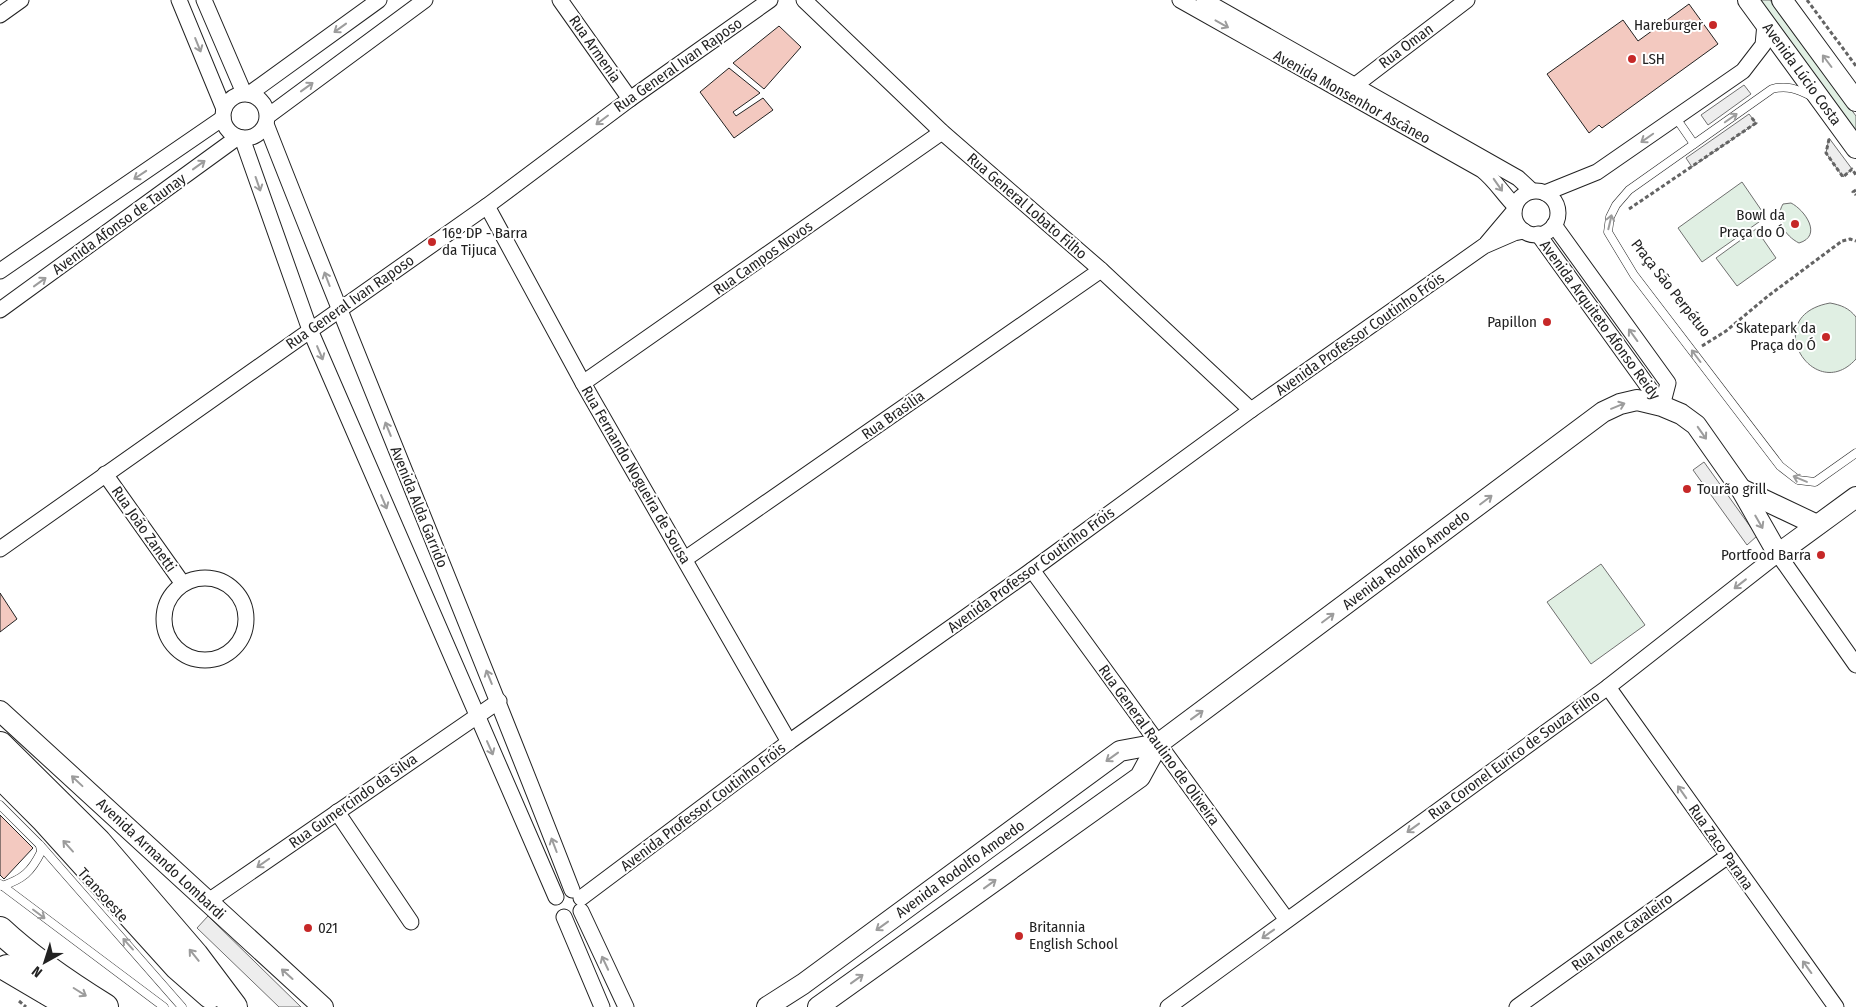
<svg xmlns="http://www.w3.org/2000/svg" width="1856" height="1007" font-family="'Fira Sans Condensed',sans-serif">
	<rect width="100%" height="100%" fill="#fff"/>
	<!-- green -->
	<g fill="#e0efe3" stroke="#6f6f6f">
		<polygon points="1760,0 1770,0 1856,116 1856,131"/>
		<polygon points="1742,182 1766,217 1702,262 1678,228"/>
		<path d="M1791,203C1805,210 1823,236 1799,243C1785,236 1774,219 1783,204Z"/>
		<polygon points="1756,229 1776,258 1737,286 1716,258"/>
		<path d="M1830,303C1841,305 1849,308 1856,317V359C1814,406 1758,316 1830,303Z"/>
		<polygon points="1601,564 1645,625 1591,664 1547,602"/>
	</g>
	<!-- parking -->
	<g fill="#ededed" stroke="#6f6f6f">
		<polygon points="1744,85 1751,94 1708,125 1701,115"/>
		<polygon points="1749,114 1756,123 1692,167 1686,158"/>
		<polygon points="1829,138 1852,169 1843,177 1826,153"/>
		<polygon points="1704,462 1757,536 1747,545 1693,470"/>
		<polygon points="208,916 301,1007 279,1007 197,928"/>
	</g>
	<!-- building -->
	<g fill="#f3c9c0" stroke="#222">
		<polygon points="1689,4 1718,44 1602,128 1599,125 1589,133 1547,74 1623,20 1638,41"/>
		<polygon points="779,26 801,47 764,89 733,63"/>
		<polygon points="729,68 760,93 733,112 736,116 763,98 773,110 734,138 700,92"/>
		<polygon points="0,593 17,619 0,632"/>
		<polygon points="0,815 33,848 4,879 0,875"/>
	</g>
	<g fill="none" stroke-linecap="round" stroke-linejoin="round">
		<!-- lane casing -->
		<g stroke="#222" stroke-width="9">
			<g id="lane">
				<path d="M1811,96C1797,89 1787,85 1772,89L1629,190L1616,205L1610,217L1608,232L1634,275L1780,466L1798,480L1815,482L1856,453"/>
				<polyline points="1676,118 1694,144"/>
				<polyline points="0,805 40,845 182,1007"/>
				<polyline points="0,884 164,1007"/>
				<path d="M2,886C23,879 31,872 41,852L40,845"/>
			</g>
		</g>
		<!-- street casing -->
		<g stroke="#222" stroke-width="17">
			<g id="street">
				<polyline points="179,0 224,109"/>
				<polyline points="204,0 244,93"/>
				<polyline points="560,0 630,99"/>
				<polyline points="804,0 942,132 1101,270 1251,410"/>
				<path d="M1180,0L1482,170C1495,180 1503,194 1515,206"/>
				<polyline points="1204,0 1518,178 1532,191"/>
				<polyline points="0,15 21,0"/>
				<polyline points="1349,90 1467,0"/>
				<circle cx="245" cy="116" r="22"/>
				<polyline points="249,94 379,0"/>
				<polyline points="268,116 425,0"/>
				<path d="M266,124C366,380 473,634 572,890"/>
				<polyline points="242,138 310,330 556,897"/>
				<circle cx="1536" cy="213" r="22"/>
				<polyline points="1545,193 1597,172 1743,71 1763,45 1765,24"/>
				<polyline points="487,206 583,383 789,742"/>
				<polyline points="1554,225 1668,383 1662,406"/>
				<polyline points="1538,234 1662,406"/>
				<polyline points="1487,243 1514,211"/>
				<polyline points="0,271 223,118"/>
				<polyline points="0,310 238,137"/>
				<polyline points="583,383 942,132"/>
				<polyline points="105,474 183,584"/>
				<polyline points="0,549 487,206 630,99 770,0"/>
				<polyline points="685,559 1101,270"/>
				<polyline points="1032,570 1287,920"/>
				<circle cx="205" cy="619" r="41"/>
				<polyline points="1608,687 1836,1007"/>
				<polyline points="337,812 411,922"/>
				<polyline points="581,898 789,742 1032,570 1251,410 1484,246 1514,233 1524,231"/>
				<polyline points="207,902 499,701"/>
				<polyline points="581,911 626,1007"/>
				<polyline points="564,917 602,1007"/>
				<polyline points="1168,1007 1608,687 1778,554 1856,665"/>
				<polyline points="1517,1007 1728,856"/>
			</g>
		</g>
		<!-- secondary casing -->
		<g stroke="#222" stroke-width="22">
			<g id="secondary">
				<polyline points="1748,0 1856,148"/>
				<polyline points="1782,0 1856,101"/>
				<polyline points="1741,489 1817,525"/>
				<polyline points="0,711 323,1007"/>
				<polyline points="767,1007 803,984 1120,751 1158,744 1603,412 1620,404 1637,400 1662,406 1681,414 1696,425 1741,489 1778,554 1856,497"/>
				<polyline points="818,1007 1140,777 1158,744"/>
			</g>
		</g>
		<!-- highway casing -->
		<g stroke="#222" stroke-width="28">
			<g id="highway">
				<polyline points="0,745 98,842 195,955 234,1007"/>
				<polyline points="0,775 44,819 178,967 210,995"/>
				<path d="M0,930C32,960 68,984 105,1007"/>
				<polyline points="7,968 73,1007"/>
			</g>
		</g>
		<!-- path -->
		<g stroke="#646464" stroke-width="3" stroke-dasharray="4 2.5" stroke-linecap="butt">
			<polyline points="1807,0 1856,66"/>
			<polyline points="1829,139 1826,153 1843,177 1852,169 1856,175"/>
			<polyline points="1856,190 1853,192 1856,195"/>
			<polyline points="1629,209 1756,123 1751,117"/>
			<polyline points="1702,346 1726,331 1768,296 1842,241 1850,239 1856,241"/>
			<polyline points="19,1001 26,1007"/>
		</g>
		<!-- lane -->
		<use href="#lane" stroke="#fff" stroke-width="8"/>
		<!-- street -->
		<use href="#street" stroke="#fff" stroke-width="15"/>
		<!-- secondary -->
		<use href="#secondary" stroke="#fff" stroke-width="20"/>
		<!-- highway -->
		<use href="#highway" stroke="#fff" stroke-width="26"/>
	</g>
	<!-- one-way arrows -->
	<defs><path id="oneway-shaft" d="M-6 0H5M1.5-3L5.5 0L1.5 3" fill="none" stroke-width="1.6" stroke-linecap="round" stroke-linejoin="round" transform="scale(1.25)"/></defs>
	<g stroke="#9c9c9c">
		<use href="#oneway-shaft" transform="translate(1222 24) rotate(29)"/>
		<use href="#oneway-shaft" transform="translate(340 28) rotate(144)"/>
		<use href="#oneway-shaft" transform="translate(198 45) rotate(68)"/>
		<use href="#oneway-shaft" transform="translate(1827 61) rotate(-127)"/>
		<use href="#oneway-shaft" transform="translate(307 87) rotate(-36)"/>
		<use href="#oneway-shaft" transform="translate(1731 118) rotate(-35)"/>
		<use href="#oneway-shaft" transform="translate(602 120) rotate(143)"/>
		<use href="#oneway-shaft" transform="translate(1647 138) rotate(145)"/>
		<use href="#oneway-shaft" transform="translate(199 165) rotate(-36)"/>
		<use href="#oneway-shaft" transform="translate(140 175) rotate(146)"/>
		<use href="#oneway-shaft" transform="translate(258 184) rotate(71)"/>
		<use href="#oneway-shaft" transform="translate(1498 185) rotate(55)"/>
		<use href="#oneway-shaft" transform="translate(1610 222) rotate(-77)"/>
		<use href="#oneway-shaft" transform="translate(327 279) rotate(-111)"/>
		<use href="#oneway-shaft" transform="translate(40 282) rotate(-36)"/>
		<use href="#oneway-shaft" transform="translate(1633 335) rotate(-126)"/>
		<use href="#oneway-shaft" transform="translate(320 353) rotate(67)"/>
		<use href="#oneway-shaft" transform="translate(1696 356) rotate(-127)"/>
		<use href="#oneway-shaft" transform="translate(1618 406) rotate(-22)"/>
		<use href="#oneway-shaft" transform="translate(388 429) rotate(-112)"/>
		<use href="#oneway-shaft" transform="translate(1702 433) rotate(55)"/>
		<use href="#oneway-shaft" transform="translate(1800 479) rotate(-157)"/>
		<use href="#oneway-shaft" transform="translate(1486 500) rotate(-37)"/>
		<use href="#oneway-shaft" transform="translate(384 502) rotate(67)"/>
		<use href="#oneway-shaft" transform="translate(1759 522) rotate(60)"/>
		<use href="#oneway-shaft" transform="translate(1740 584) rotate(142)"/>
		<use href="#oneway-shaft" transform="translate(1328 618) rotate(-37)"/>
		<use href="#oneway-shaft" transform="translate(489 677) rotate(-112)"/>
		<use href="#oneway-shaft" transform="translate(1197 715) rotate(-36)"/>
		<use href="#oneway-shaft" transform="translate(490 748) rotate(66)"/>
		<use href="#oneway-shaft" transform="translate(1112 757) rotate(144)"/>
		<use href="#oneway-shaft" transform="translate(77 781) rotate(-137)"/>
		<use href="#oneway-shaft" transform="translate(1682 792) rotate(-125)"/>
		<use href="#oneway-shaft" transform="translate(1413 828) rotate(144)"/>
		<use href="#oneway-shaft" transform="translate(554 845) rotate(-111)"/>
		<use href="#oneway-shaft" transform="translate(68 846) rotate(-132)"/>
		<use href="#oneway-shaft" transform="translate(263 863) rotate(145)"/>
		<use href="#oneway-shaft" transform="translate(990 884) rotate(-36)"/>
		<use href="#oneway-shaft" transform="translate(39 914) rotate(37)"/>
		<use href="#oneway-shaft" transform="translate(882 926) rotate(144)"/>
		<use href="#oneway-shaft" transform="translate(1268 934) rotate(144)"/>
		<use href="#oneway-shaft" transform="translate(128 944) rotate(-132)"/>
		<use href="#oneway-shaft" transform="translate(194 955) rotate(-129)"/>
		<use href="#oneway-shaft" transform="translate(605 963) rotate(-115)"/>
		<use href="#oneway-shaft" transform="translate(1807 967) rotate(-126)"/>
		<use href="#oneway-shaft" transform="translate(287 974) rotate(-138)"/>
		<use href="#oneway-shaft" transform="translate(857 979) rotate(-36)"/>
		<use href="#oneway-shaft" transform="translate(80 992) rotate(32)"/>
	</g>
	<!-- markers -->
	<g fill="#c62828" stroke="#fff" stroke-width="2">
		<circle cx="1713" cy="25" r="5"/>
		<circle cx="1632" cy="59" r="5"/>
		<circle cx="1795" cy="224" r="5"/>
		<circle cx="432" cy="242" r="5"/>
		<circle cx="1547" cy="322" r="5"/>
		<circle cx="1826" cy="337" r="5"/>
		<circle cx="1687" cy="489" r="5"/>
		<circle cx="1821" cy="555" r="5"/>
		<circle cx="308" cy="928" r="5"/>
		<circle cx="1019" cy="936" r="5"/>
	</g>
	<g text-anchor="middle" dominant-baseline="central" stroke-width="4" stroke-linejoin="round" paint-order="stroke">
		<!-- poi labels -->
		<g font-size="15" fill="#222" stroke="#fff" text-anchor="end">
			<text x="1703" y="25">Hareburger</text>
			<text x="1642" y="59" text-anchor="start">LSH</text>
			<text x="1785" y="215">Bowl da<tspan x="1785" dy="17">Praça do Ó</tspan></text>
			<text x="442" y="233" text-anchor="start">16º DP - Barra<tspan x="442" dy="17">da Tijuca</tspan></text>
			<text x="1537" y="322">Papillon</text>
			<text x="1816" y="328">Skatepark da<tspan x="1816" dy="17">Praça do Ó</tspan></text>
			<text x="1697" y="489" text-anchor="start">Tourão grill</text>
			<text x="1811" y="555">Portfood Barra</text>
			<text x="1029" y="927" text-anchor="start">Britannia<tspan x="1029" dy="17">English School</tspan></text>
			<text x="318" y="928" text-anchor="start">021</text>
		</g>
		<!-- street labels -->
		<g font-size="15" fill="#222" stroke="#fff">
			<text transform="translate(1406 46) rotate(-37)">Rua Oman</text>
			<text transform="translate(595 49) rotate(55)">Rua Armenia</text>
			<text transform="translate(678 65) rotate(-35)">Rua General Ivan Raposo</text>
			<text transform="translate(1802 74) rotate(54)">Avenida Lúcio Costa</text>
			<text transform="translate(1352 97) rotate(29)">Avenida Monsenhor Ascâneo</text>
			<text transform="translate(1027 206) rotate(41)">Rua General Lobato Filho</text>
			<text transform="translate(119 224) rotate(-36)">Avenida Afonso de Taunay</text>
			<text transform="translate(763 258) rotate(-35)">Rua Campos Novos</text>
			<text transform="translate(1671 288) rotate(52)">Praça São Perpétuo</text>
			<text transform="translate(350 302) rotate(-35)">Rua General Ivan Raposo</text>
			<text transform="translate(1600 320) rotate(54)">Avenida Arquiteto Afonso Reidy</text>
			<text transform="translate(1360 334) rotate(-35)">Avenida Professor Coutinho Fróis</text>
			<text transform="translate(893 415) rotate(-35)">Rua Brasília</text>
			<text transform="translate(636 475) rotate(60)">Rua Fernando Nogueira de Sousa</text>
			<text transform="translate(419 507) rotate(68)">Avenida Alda Garrido</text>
			<text transform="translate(144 529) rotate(55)">Rua João Zanetti</text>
			<text transform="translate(1406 560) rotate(-37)">Avenida Rodolfo Amoedo</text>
			<text transform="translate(1031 570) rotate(-36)">Avenida Professor Coutinho Fróis</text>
			<text transform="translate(1159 745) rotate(54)">Rua General Raulino de Oliveira</text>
			<text transform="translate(1514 755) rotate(-36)">Rua Coronel Eurico de Souza Filho</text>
			<text transform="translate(353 801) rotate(-35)">Rua Gumercindo da Silva</text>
			<text transform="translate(703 807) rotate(-37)">Avenida Professor Coutinho Fróis</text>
			<text transform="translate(1721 847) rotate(55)">Rua Zaco Parana</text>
			<text transform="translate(161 859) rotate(43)">Avenida Armando Lombardi</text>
			<text transform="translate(960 869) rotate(-36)">Avenida Rodolfo Amoedo</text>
			<text transform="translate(103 895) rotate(48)">Transoeste</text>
			<text transform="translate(1622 932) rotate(-36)">Rua Ivone Cavaleiro</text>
		</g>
	</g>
	<!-- north arrow -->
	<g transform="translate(45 962) rotate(219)" stroke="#ffffff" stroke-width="4" paint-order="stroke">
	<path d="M0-4L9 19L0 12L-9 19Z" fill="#222222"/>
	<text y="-8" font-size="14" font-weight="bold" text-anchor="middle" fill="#222222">N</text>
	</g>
</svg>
